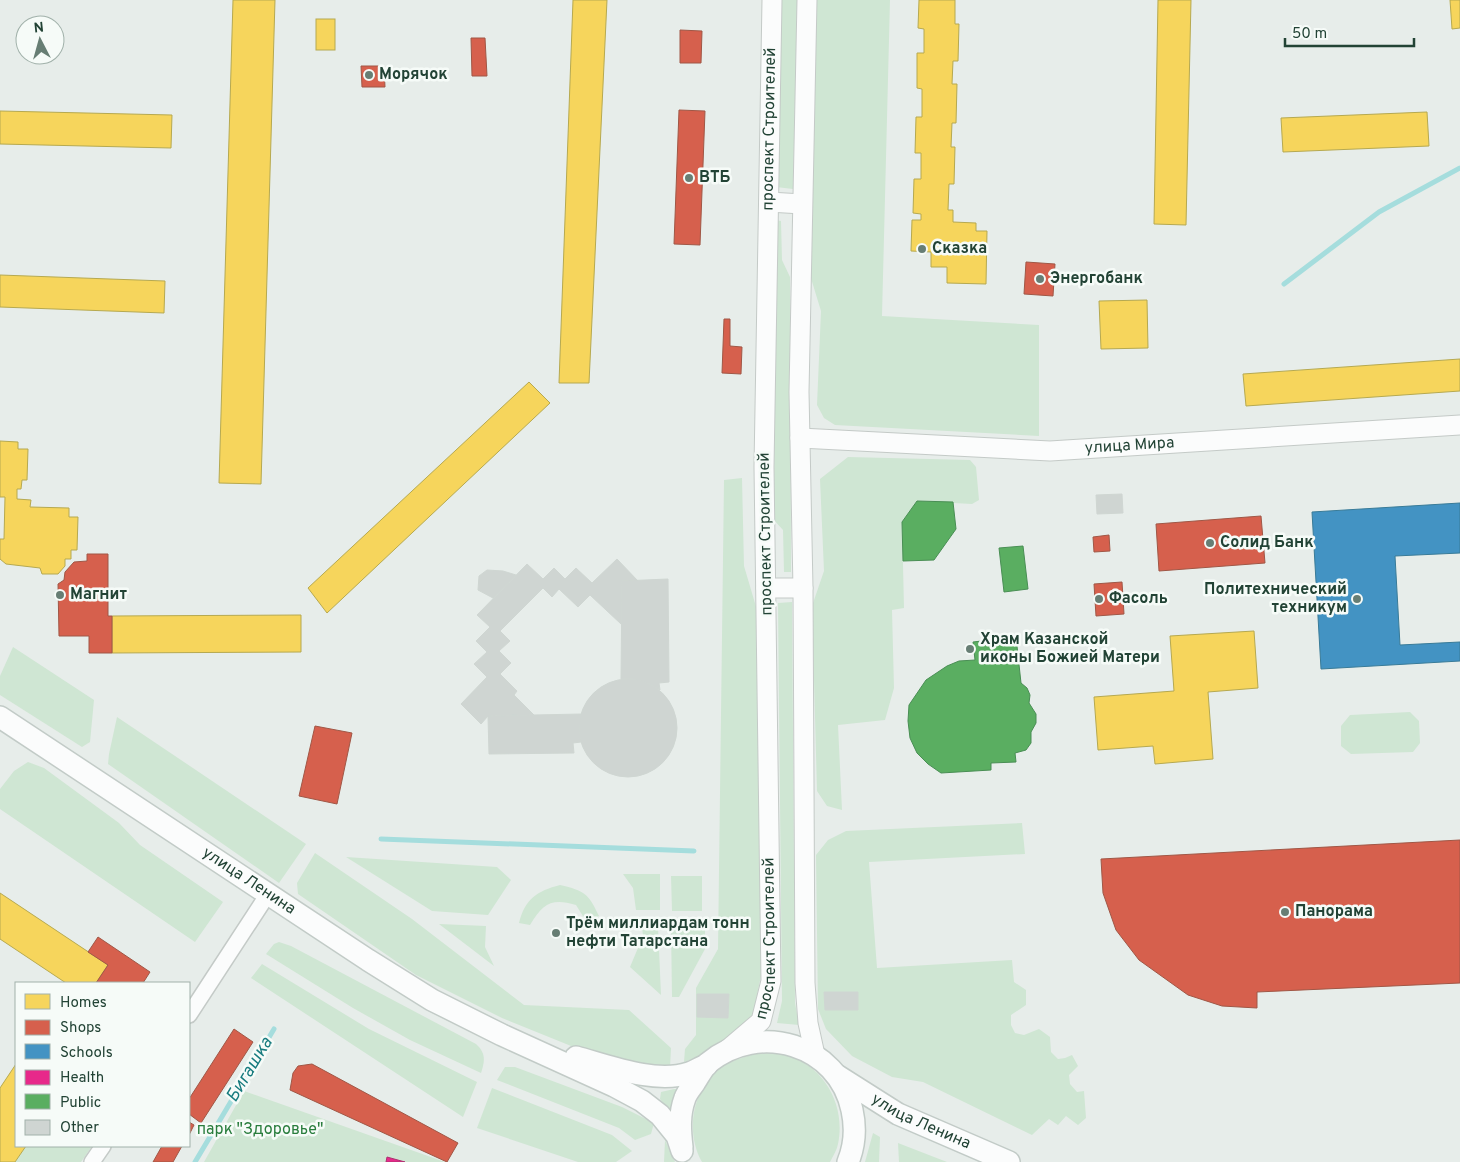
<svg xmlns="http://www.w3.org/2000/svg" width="1460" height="1162" font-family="Overpass,sans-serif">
	<rect width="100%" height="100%" fill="#e7edea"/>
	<!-- green -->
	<g fill="#cfe6d3">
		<polygon points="781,0 797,0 793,189 776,187"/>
		<polygon points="814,0 890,0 882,316 1039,325 1039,436 835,425 824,418 817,405 821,311 810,275"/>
		<polygon points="775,220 781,221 782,260 790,277 791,572 784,572 783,530 774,520"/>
		<polygon points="848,457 970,460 976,467 979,500 972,504 917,501 902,522 904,608 892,610 894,688 885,720 838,725 842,810 827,806 817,791 812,606 824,571 820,479"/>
		<polygon points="742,478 744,566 757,610 761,976 753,1014 735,1033 702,1056 684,1062 685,1049 696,1035 696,988 718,949 724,480"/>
		<polygon points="792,602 795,1003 799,1025 777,1023 782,1001 778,603"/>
		<polygon points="13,647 94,700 90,742 82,747 0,695 0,676"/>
		<polygon points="1410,712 1419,721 1420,743 1413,752 1351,754 1341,746 1341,726 1350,715"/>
		<polygon points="117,717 306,844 279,883 108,764 109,754"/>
		<polygon points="28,762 44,768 119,823 140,845 223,902 195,942 0,809 0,789 14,771"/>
		<polygon points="1022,823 1025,854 869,862 877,968 1012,960 1014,982 1026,990 1026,1005 1011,1015 1011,1025 1015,1033 1024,1035 1039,1029 1050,1037 1051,1052 1058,1059 1065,1058 1072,1055 1078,1066 1069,1075 1070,1084 1077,1092 1084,1091 1086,1118 1078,1125 1066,1116 1058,1125 1049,1119 1032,1135 923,1082 892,1077 852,1056 826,1029 818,1009 816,855 828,840 846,831"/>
		<polygon points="315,853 412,919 524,1005 629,1010 671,1048 670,1068 643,1069 581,1050 502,1018 416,975 298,894 297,883"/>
		<polygon points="346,857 497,867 511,880 488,915 432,911"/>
		<polygon points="623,874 660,874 660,910 636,910 633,888"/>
		<polygon points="671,876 702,876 702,911 672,911"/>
		<path d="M560,885C585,891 588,893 599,916L586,921L576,905C552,898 543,903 530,925L519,923C525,899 537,891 560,885Z"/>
		<polygon points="439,924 486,926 485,947 494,966"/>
		<polygon points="642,926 658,926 661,995 630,967 643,936"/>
		<polygon points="705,926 705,949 679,997 672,997 671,927"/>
		<path d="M279,942L291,946L476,1044C486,1053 485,1061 481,1073L410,1040L353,1008L266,954L274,944Z"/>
		<polygon points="262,964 369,1029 477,1082 463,1117 251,978"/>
		<path d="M763,1052C771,1053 779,1053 786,1055C825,1066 846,1106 838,1144C837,1150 833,1156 830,1162H702C685,1132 692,1090 720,1068C733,1059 748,1056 763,1052Z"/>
		<polygon points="505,1067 515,1067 622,1107 654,1123 651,1134 635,1140 619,1128 497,1080"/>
		<polygon points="492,1088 612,1135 632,1151 616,1162 578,1162 477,1128"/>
		<polygon points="674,1089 680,1089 672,1112 669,1111 660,1099 661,1092"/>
		<polygon points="244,1091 445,1162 204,1162"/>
		<polygon points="873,1133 880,1137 879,1162 865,1162"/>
		<polygon points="665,1140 675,1162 664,1162"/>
		<polygon points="898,1143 947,1162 899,1162"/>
		<polygon points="26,1146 92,1146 81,1162 15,1162"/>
	</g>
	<!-- homes -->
	<g fill="#f6d55c" stroke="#b6a950">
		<polygon points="233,0 275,0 261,484 219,483"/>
		<polygon points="573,0 607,0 589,383 559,383"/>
		<polygon points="919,0 955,0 955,24 959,24 958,61 953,61 952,84 957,84 956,123 952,123 951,147 955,147 954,184 949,184 948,210 953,210 953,222 976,223 976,231 987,231 986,284 947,283 947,267 931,267 931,252 911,251 912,220 921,220 921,214 913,213 914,179 921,179 921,153 915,153 916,117 922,117 922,89 917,88 917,53 924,53 924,29 918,28"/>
		<polygon points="1158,0 1191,0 1186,225 1154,224"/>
		<polygon points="1450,0 1460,0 1460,28 1452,29"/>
		<rect x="316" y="19" width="19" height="31"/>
		<polygon points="0,111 172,115 171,148 0,144"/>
		<polygon points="1427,112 1429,146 1283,152 1281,118"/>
		<polygon points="0,275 165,281 164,313 0,307"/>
		<polygon points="1147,300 1148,348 1101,349 1099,301"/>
		<polygon points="1460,359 1460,391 1246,406 1243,374"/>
		<polygon points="529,382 550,403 327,613 308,588"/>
		<polygon points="0,441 18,442 18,449 28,449 27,480 22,480 21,489 17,489 17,499 31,500 30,507 69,508 69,517 78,517 77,550 71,550 71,559 65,559 65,566 58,574 42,574 40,568 6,564 0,559 0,539 4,539 5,497 0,497"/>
		<polygon points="301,615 301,652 112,653 112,616"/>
		<polygon points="1254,631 1258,688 1208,692 1213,759 1155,764 1153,746 1098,750 1094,697 1174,691 1170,636"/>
		<polygon points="0,893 108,965 96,983 66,983 0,939"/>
		<polygon points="16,1064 16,1146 26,1146 15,1162 0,1162 0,1088"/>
	</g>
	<!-- shops -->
	<g fill="#d6604d" stroke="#a05746">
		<polygon points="680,30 702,31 701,63 680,63"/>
		<polygon points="471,38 485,38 487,76 472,76"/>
		<polygon points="361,66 384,66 385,87 362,87"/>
		<polygon points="679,110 705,111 700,245 674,244"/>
		<polygon points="1026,262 1055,264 1053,296 1024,294"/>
		<polygon points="724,319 730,319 730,346 742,347 741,374 722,373"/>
		<polygon points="1261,516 1265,563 1159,571 1156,524"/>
		<polygon points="1109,535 1110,551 1094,552 1093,537"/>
		<polygon points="87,554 108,554 108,616 112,616 112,653 89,653 89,636 59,636 58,584 64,580 65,572 74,562 87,561"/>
		<polygon points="1122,582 1124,614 1096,616 1094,584"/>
		<polygon points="315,726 352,733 337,804 299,796"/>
		<polygon points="1460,840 1460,983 1257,992 1257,1008 1222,1006 1188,995 1139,960 1116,930 1103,893 1101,859"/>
		<polygon points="98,937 150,972 143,983 96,983 108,965 88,952"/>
		<polygon points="234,1029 253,1042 201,1123 189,1114 189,1099"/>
		<polygon points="312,1064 458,1143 447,1162 290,1090 293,1073 298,1066"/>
		<polygon points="189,1122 194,1125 189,1135"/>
		<polygon points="162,1146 182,1146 173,1162 153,1162"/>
	</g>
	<!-- schools -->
	<polygon fill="#4393c3" stroke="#397b98" points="1460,503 1460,553 1395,556 1400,645 1460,642 1460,661 1321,669 1312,512"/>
	<!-- health -->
	<polygon fill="#e7298a" stroke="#ac3170" points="387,1157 405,1162 386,1162"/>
	<!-- public -->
	<g fill="#5aae61" stroke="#498e54">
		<polygon points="917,501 953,502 956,529 934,560 903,561 902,522"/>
		<polygon points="1023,546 1028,589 1004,592 999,548"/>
		<polygon points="1016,637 1021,683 1027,688 1030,695 1029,703 1036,714 1036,723 1031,732 1031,743 1026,750 1015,753 1016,762 991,763 991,770 941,773 928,764 917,753 910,738 908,721 909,705 926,680 947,666 959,661 975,660 973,642"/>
	</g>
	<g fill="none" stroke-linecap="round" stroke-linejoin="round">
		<!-- stream -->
		<g stroke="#a5dddd" stroke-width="5">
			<polyline points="1284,284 1379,212 1460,168"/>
			<polyline points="381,839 694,851"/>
			<polyline points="195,1162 274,1029"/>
		</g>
	</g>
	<!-- building -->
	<g fill="#cfd5d2" stroke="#cfd6d2">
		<polygon points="1122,494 1123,513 1097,514 1096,495"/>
		<polygon points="617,559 638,581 622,581 621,624 590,595 578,607 559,589 552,597 543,588 500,631 510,641 499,651 511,663 500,674 517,691 514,695 534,715 488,716 481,724 461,704 487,677 474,664 487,652 476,641 490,627 477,615 527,564 543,579 554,568 565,579 576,568 592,583"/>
		<polygon points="487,570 503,571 516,575 493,598 478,590 479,576"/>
		<polygon points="668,579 669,682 659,683 660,690 648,683 633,679 621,679 622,581"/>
		<circle cx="628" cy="728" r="49"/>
		<polygon points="581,714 579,731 581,742 573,743 574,753 489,754 488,716"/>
		<polygon points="824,992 858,992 858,1010 825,1010"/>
		<polygon points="697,994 729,994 728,1018 697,1017"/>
	</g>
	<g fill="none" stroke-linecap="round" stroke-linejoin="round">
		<!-- minor casing -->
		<g stroke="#c4cac7" stroke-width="18">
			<g id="minor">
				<polyline points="189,1015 268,894"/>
				<polyline points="92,1162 103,1146"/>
			</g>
		</g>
		<!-- tertiary casing -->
		<g stroke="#c4cac7" stroke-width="21">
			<g id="tertiary">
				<polyline points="807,0 799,392 803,588 805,983 808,1023 815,1055"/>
				<polyline points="769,202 802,204"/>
				<path id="s1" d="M800,438L1050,451L1460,425"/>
				<polyline points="766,588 803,588"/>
				<path id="s2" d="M727,1050L761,1021L771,981L764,467L772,0"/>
			</g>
		</g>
		<!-- secondary casing -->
		<g stroke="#c2cbc7" stroke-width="24">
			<g id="secondary">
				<path id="s3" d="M0,717L368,960L432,1000L502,1035L614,1086L642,1101L660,1115L677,1136L682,1151"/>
				<path d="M576,1057C609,1066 655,1084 689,1073C695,1071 701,1067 707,1065"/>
				<path id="s4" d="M838,1076L898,1114L1009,1162"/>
				<path d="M682,1147C680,1130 679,1114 685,1098C687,1092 692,1087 695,1082C699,1076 703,1068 708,1063C759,1021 838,1044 852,1110C856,1128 855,1145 848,1162"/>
			</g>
		</g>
		<!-- minor -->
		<use href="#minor" stroke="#fbfcfc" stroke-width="15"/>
		<!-- tertiary -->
		<use href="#tertiary" stroke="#fbfcfc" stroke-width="19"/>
		<!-- secondary -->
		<use href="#secondary" stroke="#fbfcfc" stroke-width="21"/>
	</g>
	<!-- markers -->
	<g fill="#677e74" stroke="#f6fbf8" stroke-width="2">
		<circle cx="369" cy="75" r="5"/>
		<circle cx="689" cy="178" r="5"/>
		<circle cx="922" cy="249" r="5"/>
		<circle cx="1040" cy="279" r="5"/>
		<circle cx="1210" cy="543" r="5"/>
		<circle cx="60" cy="595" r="5"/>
		<circle cx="1099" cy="599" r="5"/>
		<circle cx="1357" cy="599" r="5"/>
		<circle cx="970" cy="649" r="5"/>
		<circle cx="1285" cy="912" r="5"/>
		<circle cx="556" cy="933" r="5"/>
	</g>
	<g text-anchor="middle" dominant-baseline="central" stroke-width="5" stroke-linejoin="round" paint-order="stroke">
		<!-- poi labels -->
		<g font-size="16" font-weight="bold" fill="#224335" stroke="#f6fbf8" text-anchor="start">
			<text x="379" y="75">Морячок</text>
			<text x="699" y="178">ВТБ</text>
			<text x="932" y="249">Сказка</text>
			<text x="1050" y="279">Энергобанк</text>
			<text x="1220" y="543">Солид Банк</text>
			<text x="1347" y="590" text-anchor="end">Политехнический<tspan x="1347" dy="18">техникум</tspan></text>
			<text x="70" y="595">Магнит</text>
			<text x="1109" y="599">Фасоль</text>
			<text x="980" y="640">Храм Казанской<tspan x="980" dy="18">иконы Божией Матери</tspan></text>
			<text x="1295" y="912">Панорама</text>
			<text x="566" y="924">Трём миллиардам тонн<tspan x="566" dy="18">нефти Татарстана</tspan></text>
		</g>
		<!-- street labels -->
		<g font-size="16" fill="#224335" stroke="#f6fbf8">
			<text stroke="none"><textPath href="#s2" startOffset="938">проспект Строителей</textPath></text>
			<text stroke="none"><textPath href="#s1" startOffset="330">улица Мира</textPath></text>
			<text transform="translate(766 534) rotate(-91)">проспект Строителей</text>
			<text stroke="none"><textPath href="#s3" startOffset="298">улица Ленина</textPath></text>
			<text stroke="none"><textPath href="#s2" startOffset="128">проспект Строителей</textPath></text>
			<text stroke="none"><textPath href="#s4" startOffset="95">улица Ленина</textPath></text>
		</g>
		<!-- park labels -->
		<g font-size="16" fill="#297d3d" stroke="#f6fbf8">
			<text x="260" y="1130">парк "Здоровье"</text>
		</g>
		<!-- water labels -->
		<g font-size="18" font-style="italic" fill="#177b7e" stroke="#f6fbf8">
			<text transform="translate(250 1070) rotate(-59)">Бигашка</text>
		</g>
	</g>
	<!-- legend -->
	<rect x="15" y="982" width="175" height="165" fill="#f6fbf8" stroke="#a1b1aa"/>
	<rect x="25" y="994" width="25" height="15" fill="#f6d55c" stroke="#a1b1aa"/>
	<text x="60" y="1007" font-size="15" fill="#224335">Homes</text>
	<rect x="25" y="1020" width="25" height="15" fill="#d6604d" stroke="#a1b1aa"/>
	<text x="60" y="1032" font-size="15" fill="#224335">Shops</text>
	<rect x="25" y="1044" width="25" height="15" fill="#4393c3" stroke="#a1b1aa"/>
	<text x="60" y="1057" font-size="15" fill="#224335">Schools</text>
	<rect x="25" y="1070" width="25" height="15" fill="#e7298a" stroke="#a1b1aa"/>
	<text x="60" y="1082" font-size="15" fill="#224335">Health</text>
	<rect x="25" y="1094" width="25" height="15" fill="#5aae61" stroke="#a1b1aa"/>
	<text x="60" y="1107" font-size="15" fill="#224335">Public</text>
	<rect x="25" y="1120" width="25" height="15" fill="#cfd5d2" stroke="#a1b1aa"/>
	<text x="60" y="1132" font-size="15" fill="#224335">Other</text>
	<!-- north arrow -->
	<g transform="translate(40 40) rotate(354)"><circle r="24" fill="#f6fbf8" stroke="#a1b1aa"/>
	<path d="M0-4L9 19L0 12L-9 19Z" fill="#677e74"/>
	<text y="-8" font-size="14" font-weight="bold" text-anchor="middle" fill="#224335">N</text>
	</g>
	<!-- scale -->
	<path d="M1285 38v8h129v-8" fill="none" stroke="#224335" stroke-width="2.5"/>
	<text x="1292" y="38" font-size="15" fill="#224335" stroke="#f6fbf8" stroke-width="4" paint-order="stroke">50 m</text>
</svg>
